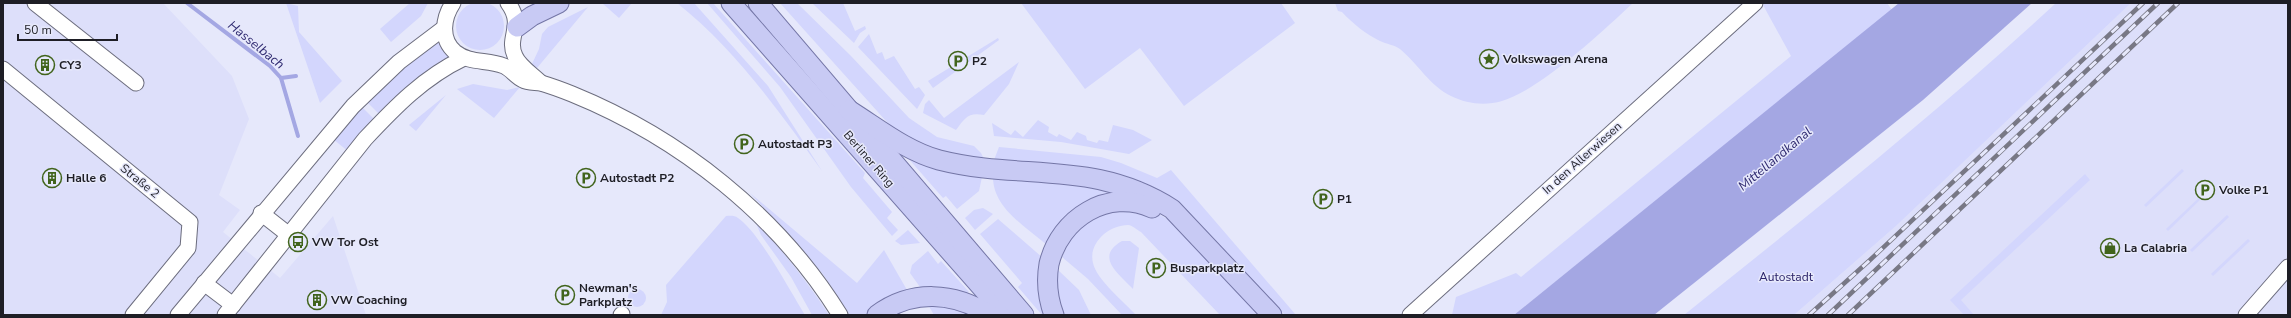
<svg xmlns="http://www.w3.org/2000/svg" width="2291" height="318" font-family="'Nunito Sans',sans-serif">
	<rect width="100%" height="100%" fill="#e6e8fb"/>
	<!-- built -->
	<g fill="#dddffa">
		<polygon points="3,3 163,3 232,76 249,119 219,195 240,210 223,232 280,278 333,216 366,315 3,315"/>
		<polygon points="2131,3 2288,3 2288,315 1794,315 1896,226"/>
	</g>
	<!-- green -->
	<g fill="#d3d6fd">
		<circle cx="480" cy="26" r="24"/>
		<polygon points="286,3 298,6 299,32 342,81 320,103"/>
		<polygon points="410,3 428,3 421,16 391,42 380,29"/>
		<polygon points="602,3 632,3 619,18"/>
		<path d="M677,3H694L768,86L822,171C779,111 735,49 677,3Z"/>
		<polygon points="707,3 713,3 865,173 863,178 892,212 887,218 898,230 892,236 851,187 780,87"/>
		<polygon points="780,3 797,3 851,56 909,118 937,137 974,146 981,153 984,159 932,151 895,131"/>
		<polygon points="812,3 843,3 855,31 865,26 866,29 860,33 854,43"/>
		<polygon points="1021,3 1281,3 1295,23 1184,106 1140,48 1085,89"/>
		<path d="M1335,3H1633C1603,31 1540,90 1502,101C1485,106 1467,104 1451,96C1430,86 1418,64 1400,49C1395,45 1386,44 1380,41C1366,34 1353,24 1342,12L1338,11Z"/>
		<polygon points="1766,3 1887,3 1892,10 1514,315 1452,315 1456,297 1516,273 1521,277 1791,56 1763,5"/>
		<path d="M2056,3H2131L1896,226L1794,315H1684C1810,214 1937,113 2056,3Z"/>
		<polygon points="588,7 537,68 531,66 539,49 542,34 548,27"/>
		<polygon points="869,34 877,54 882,52 885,60 894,56 915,89 919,87 925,95 917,109 858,47"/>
		<polygon points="998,38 999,40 933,88 928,81"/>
		<polygon points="438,42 449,58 380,115 366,101 421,52"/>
		<path d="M1019,62L1009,84L984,115C968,112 965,118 956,130L923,113L925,104L929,100L944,118Z"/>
		<polygon points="473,84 507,90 520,87 494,118 457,89"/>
		<polygon points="446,95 416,131 409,125"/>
		<polygon points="361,106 375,120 349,152 333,139"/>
		<polygon points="1038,120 1049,127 1048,132 1057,137 1059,134 1071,140 1077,132 1086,136 1087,140 1097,143 1099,140 1108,142 1113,125 1133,130 1152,140 1129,154 1061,142 994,136 992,123 1011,135 1015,130 1023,137"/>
		<polygon points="999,147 1101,157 1121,163 1157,178 1171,170 1296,315 1285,315 1177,203 994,160"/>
		<polygon points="910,156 982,177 979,191 957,209 946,196 943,198 908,158"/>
		<polygon points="2182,169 2184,171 2146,207 2144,205"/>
		<polygon points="2085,174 2090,180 1961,300 1974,315 1964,315 1950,300"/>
		<path d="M993,177L1065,181L1125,192L1047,245C1026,227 993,208 993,177Z"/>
		<polygon points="2205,192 2206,194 2168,231 2166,229"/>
		<polygon points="750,193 857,283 884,250 907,290 867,315 850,315 822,273"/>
		<polygon points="983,208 993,214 975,230 965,218 974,210"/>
		<path d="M1111,210C1123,211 1139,208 1151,211C1183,220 1237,289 1261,315H1220L1141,232C1137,230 1132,225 1128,225C1109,225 1088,243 1093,263C1096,279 1125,303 1136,315H1122L1088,279L1062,257C1075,225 1082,225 1111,210Z"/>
		<polygon points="2227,215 2229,217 2192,252 2190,250"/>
		<path d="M726,216C730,216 734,215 738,218C759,232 790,291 805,315H661L667,302L666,285Z"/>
		<polygon points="998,219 1043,258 1045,315 1042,315 1018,287 1022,283 980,234"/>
		<path d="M755,221C783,251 807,281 829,315H812L791,277L761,235Z"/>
		<polygon points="908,230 920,243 901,245 895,241"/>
		<polygon points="2248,239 2250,241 2213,276 2211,274"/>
		<path d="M1122,241H1130L1139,248L1133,289C1119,274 1094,257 1122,241Z"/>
		<polygon points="928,251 938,264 941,261 969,292 965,294 948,288 920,287 910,273 912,265"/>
		<polygon points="1058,270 1079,290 1091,315 1061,315 1056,285"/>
		<circle cx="637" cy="298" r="9"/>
		<polygon points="927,303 945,305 972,315 934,315"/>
	</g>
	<!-- water -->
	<polygon fill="#a4a7e3" points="1899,3 2032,3 1923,100 1654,315 1514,315"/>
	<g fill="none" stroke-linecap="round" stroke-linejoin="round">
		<!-- stream -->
		<g stroke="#a4a7e3" stroke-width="4">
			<polyline points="187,3 270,66 281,78 296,76"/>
			<polyline points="281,78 298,136"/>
		</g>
		<!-- minor casing -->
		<g stroke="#6c6d7e" stroke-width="17">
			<g id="minor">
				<polyline points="35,3 136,83"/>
				<path d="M453,3C443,18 440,39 455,52C470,64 487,59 504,66C511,69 516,77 523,80C528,83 535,82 541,83C551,86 562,90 572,94C680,138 778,215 840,315"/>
				<path d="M508,3C525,26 506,37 515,56C519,66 533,75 541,83"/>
				<polyline points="3,69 190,222 188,248 133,315"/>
				<polyline points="261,213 289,235"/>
				<polyline points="204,283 233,305"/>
				<polyline points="178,315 353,106 399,62 444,28"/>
				<path d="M225,315L365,139C395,107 424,77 464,58"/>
				<polyline points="621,315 622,314"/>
				<polyline points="1410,315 1755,3"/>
				<polyline points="2246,315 2288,267"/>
			</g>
		</g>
		<!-- major casing -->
		<g stroke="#7476a6" stroke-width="21">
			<g id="major">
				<polyline points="731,3 1006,315"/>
				<polyline points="758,3 1024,315"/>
				<polyline points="517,27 532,16 559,3"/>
				<path d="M849,110C878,128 906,151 939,160C1022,181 1094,159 1172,209L1272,315"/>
				<path d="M877,315C912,289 954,292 990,315"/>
				<path d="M1054,315C1048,299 1046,281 1049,264C1060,218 1108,188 1152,208"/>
			</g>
		</g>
		<!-- minor -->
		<use href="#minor" stroke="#fff" stroke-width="15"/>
		<!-- major -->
		<use href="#major" stroke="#c8caf4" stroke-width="19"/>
		<!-- rail casing -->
		<g stroke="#787885" stroke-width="4.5">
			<g id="rail">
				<polyline points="1809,315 1870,260 2143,3"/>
				<polyline points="1828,315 2158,3"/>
				<polyline points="1848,315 2178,3"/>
			</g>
		</g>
		<!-- rail -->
		<use href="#rail" stroke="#e6e8fb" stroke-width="3" stroke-dasharray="9" stroke-linecap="butt"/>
	</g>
	<!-- icons -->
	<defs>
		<g id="sight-ring" transform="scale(1)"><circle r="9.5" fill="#e6e8fb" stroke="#41641c" stroke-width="1.5"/><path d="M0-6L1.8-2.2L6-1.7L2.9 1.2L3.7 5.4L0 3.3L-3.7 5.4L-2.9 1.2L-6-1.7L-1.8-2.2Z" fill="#41641c"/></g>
		<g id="parking-ring" transform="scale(1)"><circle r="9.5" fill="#e6e8fb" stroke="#41641c" stroke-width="1.5"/><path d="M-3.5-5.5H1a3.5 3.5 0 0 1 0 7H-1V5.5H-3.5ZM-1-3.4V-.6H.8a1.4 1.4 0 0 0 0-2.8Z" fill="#41641c"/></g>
		<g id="building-ring" transform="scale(1)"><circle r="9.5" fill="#e6e8fb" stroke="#41641c" stroke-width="1.5"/><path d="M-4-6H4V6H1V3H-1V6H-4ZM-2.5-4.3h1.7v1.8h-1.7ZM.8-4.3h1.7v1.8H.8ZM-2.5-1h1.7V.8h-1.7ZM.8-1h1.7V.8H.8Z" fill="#41641c"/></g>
		<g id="bus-ring" transform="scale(1)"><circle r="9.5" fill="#e6e8fb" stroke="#41641c" stroke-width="1.5"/><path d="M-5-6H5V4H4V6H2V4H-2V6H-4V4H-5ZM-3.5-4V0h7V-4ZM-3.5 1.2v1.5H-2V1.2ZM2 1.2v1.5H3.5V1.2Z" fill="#41641c"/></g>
		<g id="shop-ring" transform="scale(1)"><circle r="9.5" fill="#e6e8fb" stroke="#41641c" stroke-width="1.5"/><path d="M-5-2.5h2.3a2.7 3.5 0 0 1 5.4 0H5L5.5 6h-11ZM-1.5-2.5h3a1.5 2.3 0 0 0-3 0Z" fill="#41641c"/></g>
	</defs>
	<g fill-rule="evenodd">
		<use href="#sight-ring" x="1489" y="59"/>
		<use href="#parking-ring" x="958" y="61"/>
		<use href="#building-ring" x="45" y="65"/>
		<use href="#parking-ring" x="744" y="144"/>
		<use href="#building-ring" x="52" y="178"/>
		<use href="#parking-ring" x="586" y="178"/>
		<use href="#parking-ring" x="2205" y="190"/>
		<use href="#parking-ring" x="1323" y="199"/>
		<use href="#bus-ring" x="298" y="242"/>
		<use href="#shop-ring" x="2110" y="248"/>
		<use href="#parking-ring" x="1156" y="268"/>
		<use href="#parking-ring" x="565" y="295"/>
		<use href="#building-ring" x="317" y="300"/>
	</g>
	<g text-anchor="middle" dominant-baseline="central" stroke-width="3" stroke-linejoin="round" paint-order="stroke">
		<!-- poi labels -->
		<g font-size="12" font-weight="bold" fill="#1e1e25" stroke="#e6e8fb" text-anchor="start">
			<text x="1503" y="59">Volkswagen Arena</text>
			<text x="972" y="61">P2</text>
			<text x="59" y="65">CY3</text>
			<text x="758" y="144">Autostadt P3</text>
			<text x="66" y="178">Halle 6</text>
			<text x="600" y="178">Autostadt P2</text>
			<text x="2219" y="190">Volke P1</text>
			<text x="1337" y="199">P1</text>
			<text x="312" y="242">VW Tor Ost</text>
			<text x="2124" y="248">La Calabria</text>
			<text x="1170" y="268">Busparkplatz</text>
			<text x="579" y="288">Newman's<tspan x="579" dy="14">Parkplatz</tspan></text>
			<text x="331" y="300">VW Coaching</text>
		</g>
		<!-- street labels -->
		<g font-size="12" fill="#1e1e25" stroke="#e6e8fb">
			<text transform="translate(1582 158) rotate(-42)">In den Allerwiesen</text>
			<text transform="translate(869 159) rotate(49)">Berliner Ring</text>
			<text transform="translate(140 181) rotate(39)">Straße 2</text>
		</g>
		<!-- park labels -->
		<g font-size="12" fill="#2b246a" stroke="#e6e8fb">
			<text x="1786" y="277">Autostadt</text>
		</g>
		<!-- water labels -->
		<g font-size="13" font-style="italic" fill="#302b71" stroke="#e6e8fb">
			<text transform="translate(256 45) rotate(39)">Hasselbach</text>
			<text transform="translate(1775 159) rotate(-40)">Mittellandkanal</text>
		</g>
	</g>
	<!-- border -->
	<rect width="2291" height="318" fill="none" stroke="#1e1e25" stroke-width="8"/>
	<!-- scale -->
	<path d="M18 34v6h99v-6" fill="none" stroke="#1e1e25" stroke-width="2"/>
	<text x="24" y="34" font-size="12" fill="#1e1e25" stroke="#e6e8fb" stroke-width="3" paint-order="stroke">50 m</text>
</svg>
